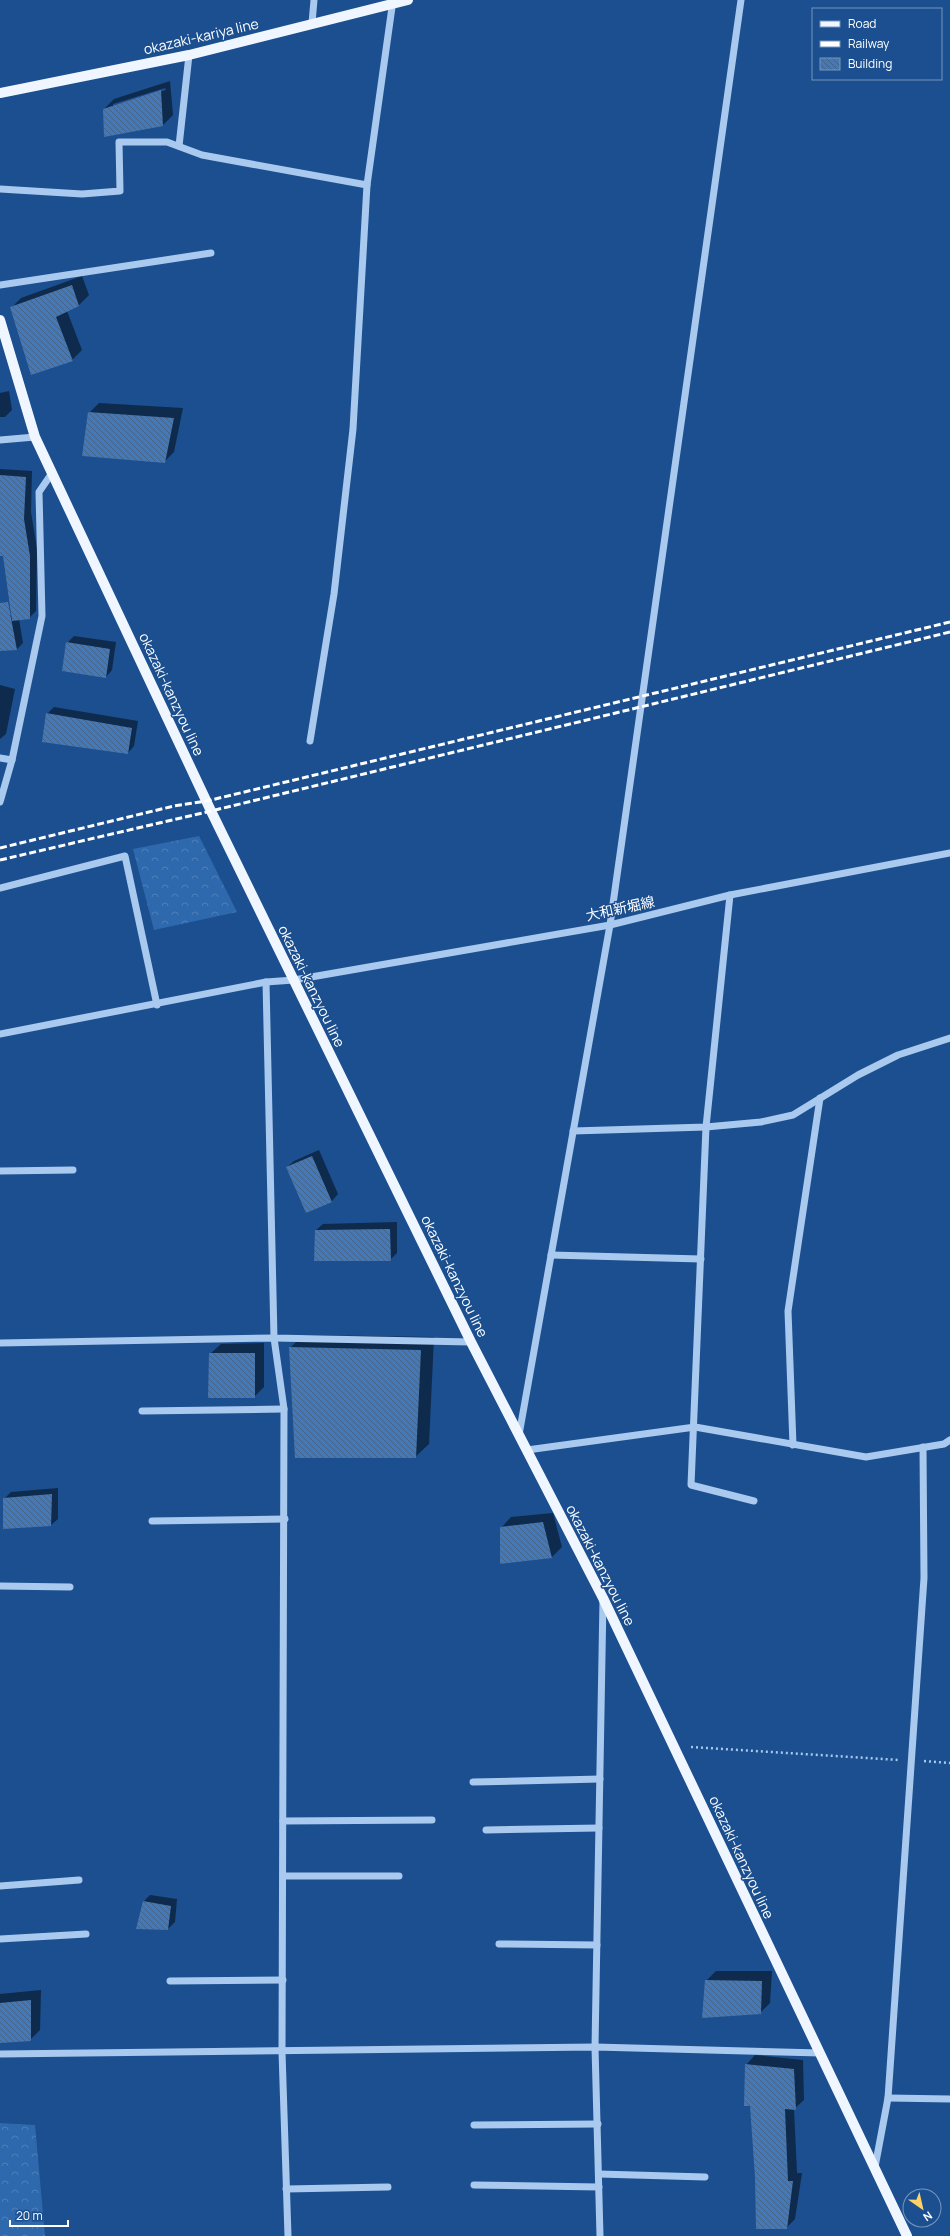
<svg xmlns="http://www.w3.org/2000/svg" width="950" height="2236" font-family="Manrope,'Noto Sans JP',sans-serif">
	<defs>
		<pattern id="forest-crowns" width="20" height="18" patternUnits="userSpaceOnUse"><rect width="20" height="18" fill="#2e69ad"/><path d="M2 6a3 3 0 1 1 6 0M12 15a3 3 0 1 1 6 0" fill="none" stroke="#4d80b9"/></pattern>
		<pattern id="building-back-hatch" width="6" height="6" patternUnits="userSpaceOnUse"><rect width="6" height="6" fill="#4478b7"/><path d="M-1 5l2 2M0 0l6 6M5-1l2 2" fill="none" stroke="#486282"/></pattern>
	</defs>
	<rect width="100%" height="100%" fill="#1b4f8f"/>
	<!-- forest -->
	<g fill="url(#forest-crowns)">
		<polygon points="199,836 237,912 154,930 133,849"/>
		<polygon points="0,2123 35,2125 45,2236 0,2236"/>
	</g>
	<!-- shadow -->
	<g fill="#0007" fill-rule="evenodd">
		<path d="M170,81L173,115L163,125L104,109L114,99ZM165,88L166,90L113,106V104Z"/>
		<polygon points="82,276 89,295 79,305 67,311 82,350 72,360 11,308 21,298"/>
		<polygon points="9,391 12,410 5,417 0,417 0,393"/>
		<polygon points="99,403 183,408 174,452 164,462 89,413"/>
		<polygon points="0,469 32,471 31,512 37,549 36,611 29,618 19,619 23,643 16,650 0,650 0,616 12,615 4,554 0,555"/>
		<polygon points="74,636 116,642 112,670 106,677 67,643"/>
		<polygon points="0,685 15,689 6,734 0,739"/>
		<polygon points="54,707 138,721 134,746 128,753 47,714"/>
		<polygon points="319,1150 338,1194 332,1201 307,1212 287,1167 294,1161"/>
		<polygon points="397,1222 397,1253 390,1260 316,1230 323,1224"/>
		<polygon points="303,1335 434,1337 429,1444 415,1457 290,1348"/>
		<polygon points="264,1343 264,1387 254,1397 210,1354 221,1344"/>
		<polygon points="58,1488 58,1519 51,1525 4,1499 11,1492"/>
		<polygon points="553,1513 562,1547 552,1557 501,1563 501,1528 511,1517"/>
		<polygon points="150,1895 177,1899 175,1922 168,1929 144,1901"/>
		<polygon points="716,1971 772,1971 770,2003 760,2013 706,1981"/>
		<polygon points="41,1990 40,2030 30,2040 0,2042 0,1994"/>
		<polygon points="755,2055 803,2060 804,2100 794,2109 797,2173 802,2173 795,2219 786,2228 750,2105 746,2065"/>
	</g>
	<!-- building -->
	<g fill="url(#building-back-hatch)">
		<polygon points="161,90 163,126 104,137 103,109"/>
		<polygon points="72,285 79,306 56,317 73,361 31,375 10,307"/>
		<polygon points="88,412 174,418 165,463 82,456"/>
		<polygon points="0,475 26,477 24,519 30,556 30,619 12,621 3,556 0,556"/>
		<polygon points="8,602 17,650 0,651 0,603"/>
		<polygon points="66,642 110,649 106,678 62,671"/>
		<polygon points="46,713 132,728 128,754 42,742"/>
		<polygon points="312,1156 332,1202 306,1213 286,1167"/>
		<polygon points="390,1229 391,1261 314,1261 315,1230"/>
		<polygon points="289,1347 421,1350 416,1458 295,1458"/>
		<polygon points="209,1353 255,1353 255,1398 208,1398"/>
		<polygon points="52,1494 51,1526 3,1529 3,1498"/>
		<polygon points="543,1522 552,1558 500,1564 500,1527"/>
		<polygon points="143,1901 171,1906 168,1930 136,1929"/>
		<polygon points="705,1980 762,1981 761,2014 702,2018"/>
		<polygon points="31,2000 31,2041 0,2043 0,2003"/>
		<polygon points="745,2064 794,2069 796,2110 785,2109 788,2181 793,2181 787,2229 756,2229 755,2177 750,2106 744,2106"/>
	</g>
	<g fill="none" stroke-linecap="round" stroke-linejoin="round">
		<!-- path -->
		<g stroke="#a9c9ee" stroke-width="2.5" stroke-dasharray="2 3" stroke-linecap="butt">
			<polyline points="691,1747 899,1760"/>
			<polyline points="924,1761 950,1763"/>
		</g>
		<!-- minor -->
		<g stroke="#a9c9ee" stroke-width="7">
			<polyline points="312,23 314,0"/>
			<polyline points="179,146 189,55"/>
			<polyline points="0,189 82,194 120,191 119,142 167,142 202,155 367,185"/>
			<polyline points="0,285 211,253"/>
			<polyline points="0,440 35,437"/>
			<polyline points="310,741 334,594 353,429 367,185 393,0"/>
			<polyline points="0,758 12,760 0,802"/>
			<polyline points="12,760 42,616 39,492 52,473"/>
			<polyline points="0,888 125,856 157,1005"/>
			<polyline points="730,895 706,1127 691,1485 754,1501"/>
			<polyline points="266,982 274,1338 471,1342"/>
			<polyline points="0,1034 266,982 294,980 610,925 730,895 950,853"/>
			<polyline points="573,1131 706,1127 761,1122 793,1115 858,1075 898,1055 950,1038"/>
			<polyline points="0,1171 73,1170"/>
			<polyline points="551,1255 701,1259"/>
			<polyline points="0,1343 274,1338 284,1409 282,2052 288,2236"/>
			<polyline points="142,1411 284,1409"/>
			<polyline points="519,1435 610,925 741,0"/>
			<polyline points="793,1445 788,1311 820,1098"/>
			<polyline points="527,1450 695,1427 866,1457 944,1444 950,1440"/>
			<polyline points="152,1521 285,1519"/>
			<polyline points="0,1586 70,1587"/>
			<polyline points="473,1782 600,1779"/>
			<polyline points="283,1821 432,1820"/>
			<polyline points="486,1830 599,1828"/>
			<polyline points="283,1876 399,1876"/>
			<polyline points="0,1886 79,1880"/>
			<polyline points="0,1939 86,1934"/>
			<polyline points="499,1944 597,1945"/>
			<polyline points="170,1981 283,1980"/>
			<polyline points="0,2054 595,2047 820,2053"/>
			<polyline points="888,2098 950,2099"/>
			<polyline points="474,2125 598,2124"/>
			<polyline points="875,2167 888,2098 924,1578 923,1447"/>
			<polyline points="599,2174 705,2177"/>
			<polyline points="474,2185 599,2187"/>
			<polyline points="286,2189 388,2187"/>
			<polyline points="600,2236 595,2047 603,1600"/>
		</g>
		<!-- major -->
		<g stroke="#f0f6ff" stroke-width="10">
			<polyline points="0,93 189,55 408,0"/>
			<polyline points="0,320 35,437 211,811 471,1342 603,1598 907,2236"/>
		</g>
		<!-- rail -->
		<g stroke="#fff" stroke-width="3" stroke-dasharray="7 3" stroke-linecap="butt">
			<polyline points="0,848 174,806 207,801 950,622"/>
			<polyline points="0,860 211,811 950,632"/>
		</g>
	</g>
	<g text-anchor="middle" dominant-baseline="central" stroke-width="3" stroke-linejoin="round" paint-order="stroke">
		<!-- street labels -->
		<g font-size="14" fill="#fff" stroke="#1b4f8f">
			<text transform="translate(201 36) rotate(-13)">okazaki-kariya line</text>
			<text transform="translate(172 694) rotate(65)">okazaki-kanzyou line</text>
			<text transform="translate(620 908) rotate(-12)">大和新堀線</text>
			<text transform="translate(312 986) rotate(64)">okazaki-kanzyou line</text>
			<text transform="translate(455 1276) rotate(64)">okazaki-kanzyou line</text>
			<text transform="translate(601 1565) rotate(63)">okazaki-kanzyou line</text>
			<text transform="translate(742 1857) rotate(65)">okazaki-kanzyou line</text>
		</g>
	</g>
	<!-- legend -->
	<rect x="812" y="8" width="130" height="72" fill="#1b4f8f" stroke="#7695bc"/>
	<rect x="820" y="21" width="20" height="6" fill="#f0f6ff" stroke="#7695bc"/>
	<text x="848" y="28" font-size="12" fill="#ffffff">Road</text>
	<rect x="820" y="41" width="20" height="6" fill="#ffffff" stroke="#7695bc"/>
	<text x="848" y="48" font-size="12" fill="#ffffff">Railway</text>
	<rect x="820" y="58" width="20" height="12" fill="url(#building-back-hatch)" stroke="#7695bc"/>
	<text x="848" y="68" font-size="12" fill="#ffffff">Building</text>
	<!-- north arrow -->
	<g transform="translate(922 2208) rotate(146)"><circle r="19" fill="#1b4f8f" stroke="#7695bc"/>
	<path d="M0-3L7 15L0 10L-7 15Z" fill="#ffd166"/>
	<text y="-6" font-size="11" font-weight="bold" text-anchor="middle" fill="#ffffff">N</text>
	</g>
	<!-- scale -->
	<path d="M10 2220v6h58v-6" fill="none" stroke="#ffffff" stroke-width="2"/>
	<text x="16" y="2220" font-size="12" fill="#ffffff" stroke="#1b4f8f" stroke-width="3" paint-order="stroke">20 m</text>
</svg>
